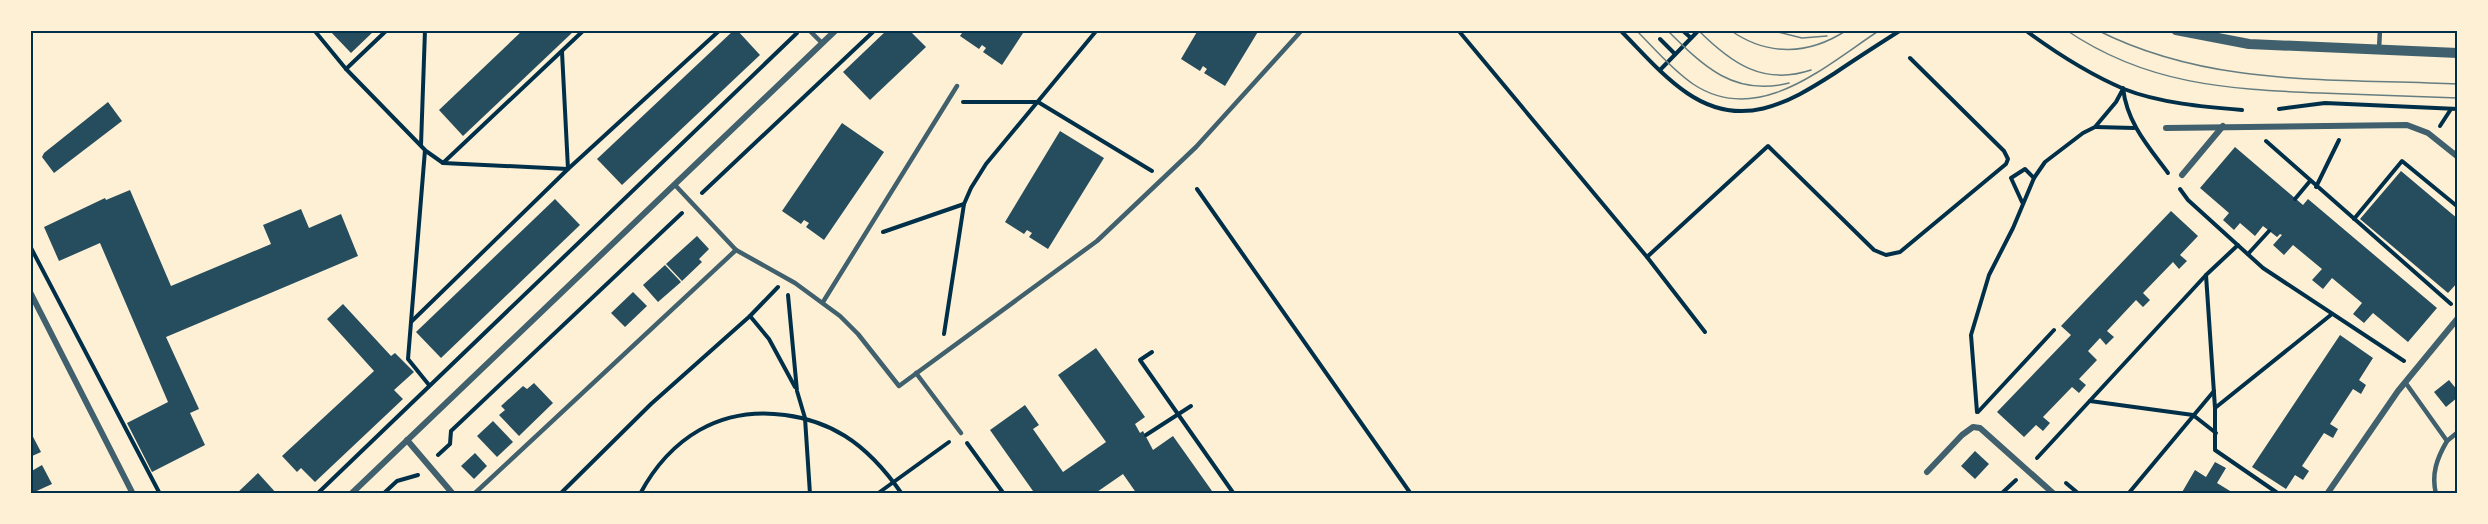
<svg xmlns="http://www.w3.org/2000/svg" width="2488" height="524" font-family="Commissioner,sans-serif">
	<rect width="100%" height="100%" fill="#fdf0d5"/>
	<!-- building -->
	<g fill="#264d5e">
		<polygon points="329,30 375,30 351,53"/>
		<polygon points="523,30 575,30 463,136 439,110"/>
		<polygon points="734,30 737,30 760,55 622,185 597,159"/>
		<polygon points="887,30 909,30 926,47 870,100 843,72"/>
		<polygon points="964,30 1025,30 1002,65 983,52 986,48 982,45 979,49 960,36"/>
		<polygon points="1198,30 1259,30 1225,86 1204,73 1207,69 1203,66 1200,71 1181,59"/>
		<polygon points="108,102 122,121 54,173 42,157 44,153"/>
		<polygon points="842,123 884,152 824,240 806,227 809,223 804,220 801,224 782,211"/>
		<polygon points="1060,131 1104,158 1048,249 1029,237 1032,233 1027,230 1024,234 1005,222"/>
		<polygon points="2235,147 2303,205 2308,199 2437,308 2408,342 2373,313 2364,323 2353,314 2362,303 2332,278 2323,289 2312,280 2322,269 2293,245 2284,255 2273,245 2282,235 2280,234 2277,237 2263,226 2255,236 2240,223 2234,230 2223,220 2229,213 2200,188"/>
		<polygon points="2401,171 2458,219 2458,282 2448,293 2360,219"/>
		<polygon points="130,190 171,286 271,244 263,225 301,209 309,228 341,214 358,256 166,337 199,409 190,413 205,445 152,472 127,423 168,402 100,243 59,261 44,227 105,198 106,200"/>
		<polygon points="555,199 580,225 441,358 416,332"/>
		<polygon points="2171,211 2198,236 2180,255 2187,261 2179,269 2173,262 2143,293 2150,300 2143,307 2136,300 2107,331 2114,337 2106,345 2100,338 2088,351 2097,360 2079,379 2086,385 2079,393 2072,387 2043,417 2050,423 2043,431 2036,425 2024,437 1997,412 2071,335 2061,326"/>
		<polygon points="697,236 709,249 699,259 702,262 682,281 666,264"/>
		<polygon points="665,265 681,282 658,302 643,285"/>
		<polygon points="633,292 647,306 625,327 611,313"/>
		<polygon points="343,304 391,356 395,353 414,372 394,390 403,399 315,482 301,468 297,472 282,456 374,371 327,319"/>
		<polygon points="2340,335 2373,358 2359,380 2366,385 2361,394 2353,389 2330,424 2338,429 2333,438 2324,433 2302,466 2309,471 2303,480 2295,475 2286,489 2252,467"/>
		<polygon points="1096,348 1145,417 1135,424 1140,433 1143,431 1153,450 1173,436 1212,491 1207,494 1137,494 1123,474 1094,494 1029,494 1033,491 990,430 1025,405 1039,425 1033,429 1063,472 1106,442 1058,375"/>
		<polygon points="2449,380 2458,391 2458,397 2446,407 2434,392"/>
		<polygon points="534,383 553,403 519,436 499,415 505,410 501,406 523,386 527,389"/>
		<polygon points="493,421 513,442 497,457 477,436"/>
		<polygon points="30,431 41,452 30,457"/>
		<polygon points="1975,451 1989,464 1975,479 1961,466"/>
		<polygon points="475,453 487,466 474,479 461,466"/>
		<polygon points="2215,462 2226,468 2217,483 2235,494 2181,494 2195,470 2206,477"/>
		<polygon points="42,465 52,484 30,494 30,472"/>
		<polygon points="258,473 277,494 236,494"/>
	</g>
	<g fill="none" stroke-linecap="round" stroke-linejoin="round">
		<!-- path -->
		<g stroke="#003049" stroke-width="4">
			<polyline points="314,30 346,69 425,150 408,359 429,385"/>
			<polyline points="1458,30 1647,257 1705,332"/>
			<path d="M1620,30C1641,51 1662,76 1687,93C1741,130 1787,104 1835,73C1857,58 1879,44 1901,30"/>
			<polyline points="1682,30 1691,38"/>
			<path d="M2025,30C2056,53 2089,74 2124,89C2159,103 2205,107 2242,110"/>
			<polyline points="1660,39 1675,54"/>
			<polyline points="346,69 387,30"/>
			<polyline points="1660,70 1699,30"/>
			<path d="M2123,88C2127,123 2148,146 2168,173"/>
			<polyline points="963,102 1038,102 1152,171"/>
			<polyline points="2279,109 2325,103 2458,109"/>
			<polyline points="2440,126 2451,109"/>
			<polyline points="2096,127 2134,128"/>
			<polyline points="2266,141 2451,304"/>
			<polyline points="421,145 425,30"/>
			<polyline points="426,151 443,163 584,30"/>
			<polyline points="443,163 568,169 562,52"/>
			<polyline points="2316,187 2339,140"/>
			<polyline points="1197,189 1411,494"/>
			<polyline points="2180,189 2188,200 2263,268 2404,361"/>
			<polyline points="702,193 875,30"/>
			<polyline points="2295,199 2310,181"/>
			<polyline points="2022,202 2011,178 2025,169 2034,178"/>
			<polyline points="2354,219 2402,161 2458,207"/>
			<polyline points="883,232 964,204 971,188 986,164 1097,30"/>
			<polyline points="2238,245 2206,275 2215,408 2332,314"/>
			<polyline points="30,246 160,494"/>
			<polyline points="2248,254 2269,231"/>
			<polyline points="1647,257 1768,146 1874,250 1886,255 1900,252 2006,164 2008,159 2004,151 1910,58"/>
			<polyline points="778,287 750,316 769,339 795,387"/>
			<polyline points="788,295 797,391 805,418 810,494"/>
			<polyline points="412,321 568,169 720,30"/>
			<polyline points="944,334 964,204"/>
			<polyline points="1152,352 1140,360 1234,494"/>
			<polyline points="2090,401 2193,415 2216,433"/>
			<polyline points="2215,408 2215,450 2279,494"/>
			<polyline points="1977,412 1971,335 1989,275 2013,228 2034,178 2045,162 2083,133 2095,127 2116,102 2123,89"/>
			<polyline points="1978,412 2054,330"/>
			<polyline points="1146,435 1191,406"/>
			<polyline points="967,443 1004,494"/>
			<polyline points="438,455 450,444 451,431 682,213"/>
			<polyline points="2037,458 2206,275"/>
			<polyline points="2066,483 2079,494"/>
			<polyline points="317,494 797,33"/>
			<polyline points="383,494 397,481 418,475"/>
			<polyline points="560,494 651,404 750,316"/>
			<path d="M640,494C670,438 720,406 785,415C807,418 826,424 845,436C869,451 886,471 902,494"/>
			<polyline points="877,494 949,442"/>
			<polyline points="2001,494 2016,480"/>
			<polyline points="2128,494 2214,391"/>
		</g>
		<!-- service -->
		<g stroke="#3f606c" stroke-width="4.5">
			<polyline points="809,30 822,43"/>
			<polyline points="2379,49 2380,30"/>
			<polyline points="675,185 736,250 795,283 840,316 858,334 899,386 1097,241 1196,147 1302,30"/>
			<polyline points="823,302 957,86"/>
			<polyline points="916,373 961,433"/>
			<path d="M2405,382L2447,441C2437,458 2431,474 2436,494"/>
			<polyline points="2447,441 2458,432"/>
			<polyline points="474,494 736,250"/>
		</g>
		<!-- minor -->
		<g stroke="#3f606c" stroke-width="6">
			<polyline points="2166,128 2407,125 2428,133 2458,157"/>
			<polyline points="2182,175 2223,126"/>
			<polyline points="30,292 133,494"/>
			<polyline points="407,440 453,494"/>
			<polyline points="1927,472 1962,435 1973,427 1980,428 2054,494"/>
			<polyline points="351,494 836,30"/>
			<polyline points="2327,494 2398,391 2458,318"/>
		</g>
		<!-- tertiary -->
		<polyline stroke="#3f606c" stroke-width="10" points="2176,30 2249,44 2458,53"/>
		<!-- tram -->
		<g stroke="#657d81" stroke-width="1.5">
			<path d="M1636,30C1654,48 1672,70 1693,84C1759,128 1826,65 1880,30"/>
			<path d="M1667,30C1703,66 1734,97 1789,83"/>
			<path d="M1698,30C1731,63 1763,86 1811,70"/>
			<path d="M1730,30C1768,57 1809,55 1847,30"/>
			<polyline points="1770,30 1802,38 1827,36"/>
			<path d="M2066,30C2147,85 2227,89 2320,93C2366,95 2412,96 2458,98"/>
			<path d="M2097,30C2211,88 2334,78 2458,84"/>
		</g>
	</g>
	<!-- border -->
	<rect width="2488" height="524" fill="none" stroke="#fdf0d5" stroke-width="63"/>
	<rect x="32" y="32" width="2424" height="460" fill="none" stroke="#003049" stroke-width="2"/>
</svg>
